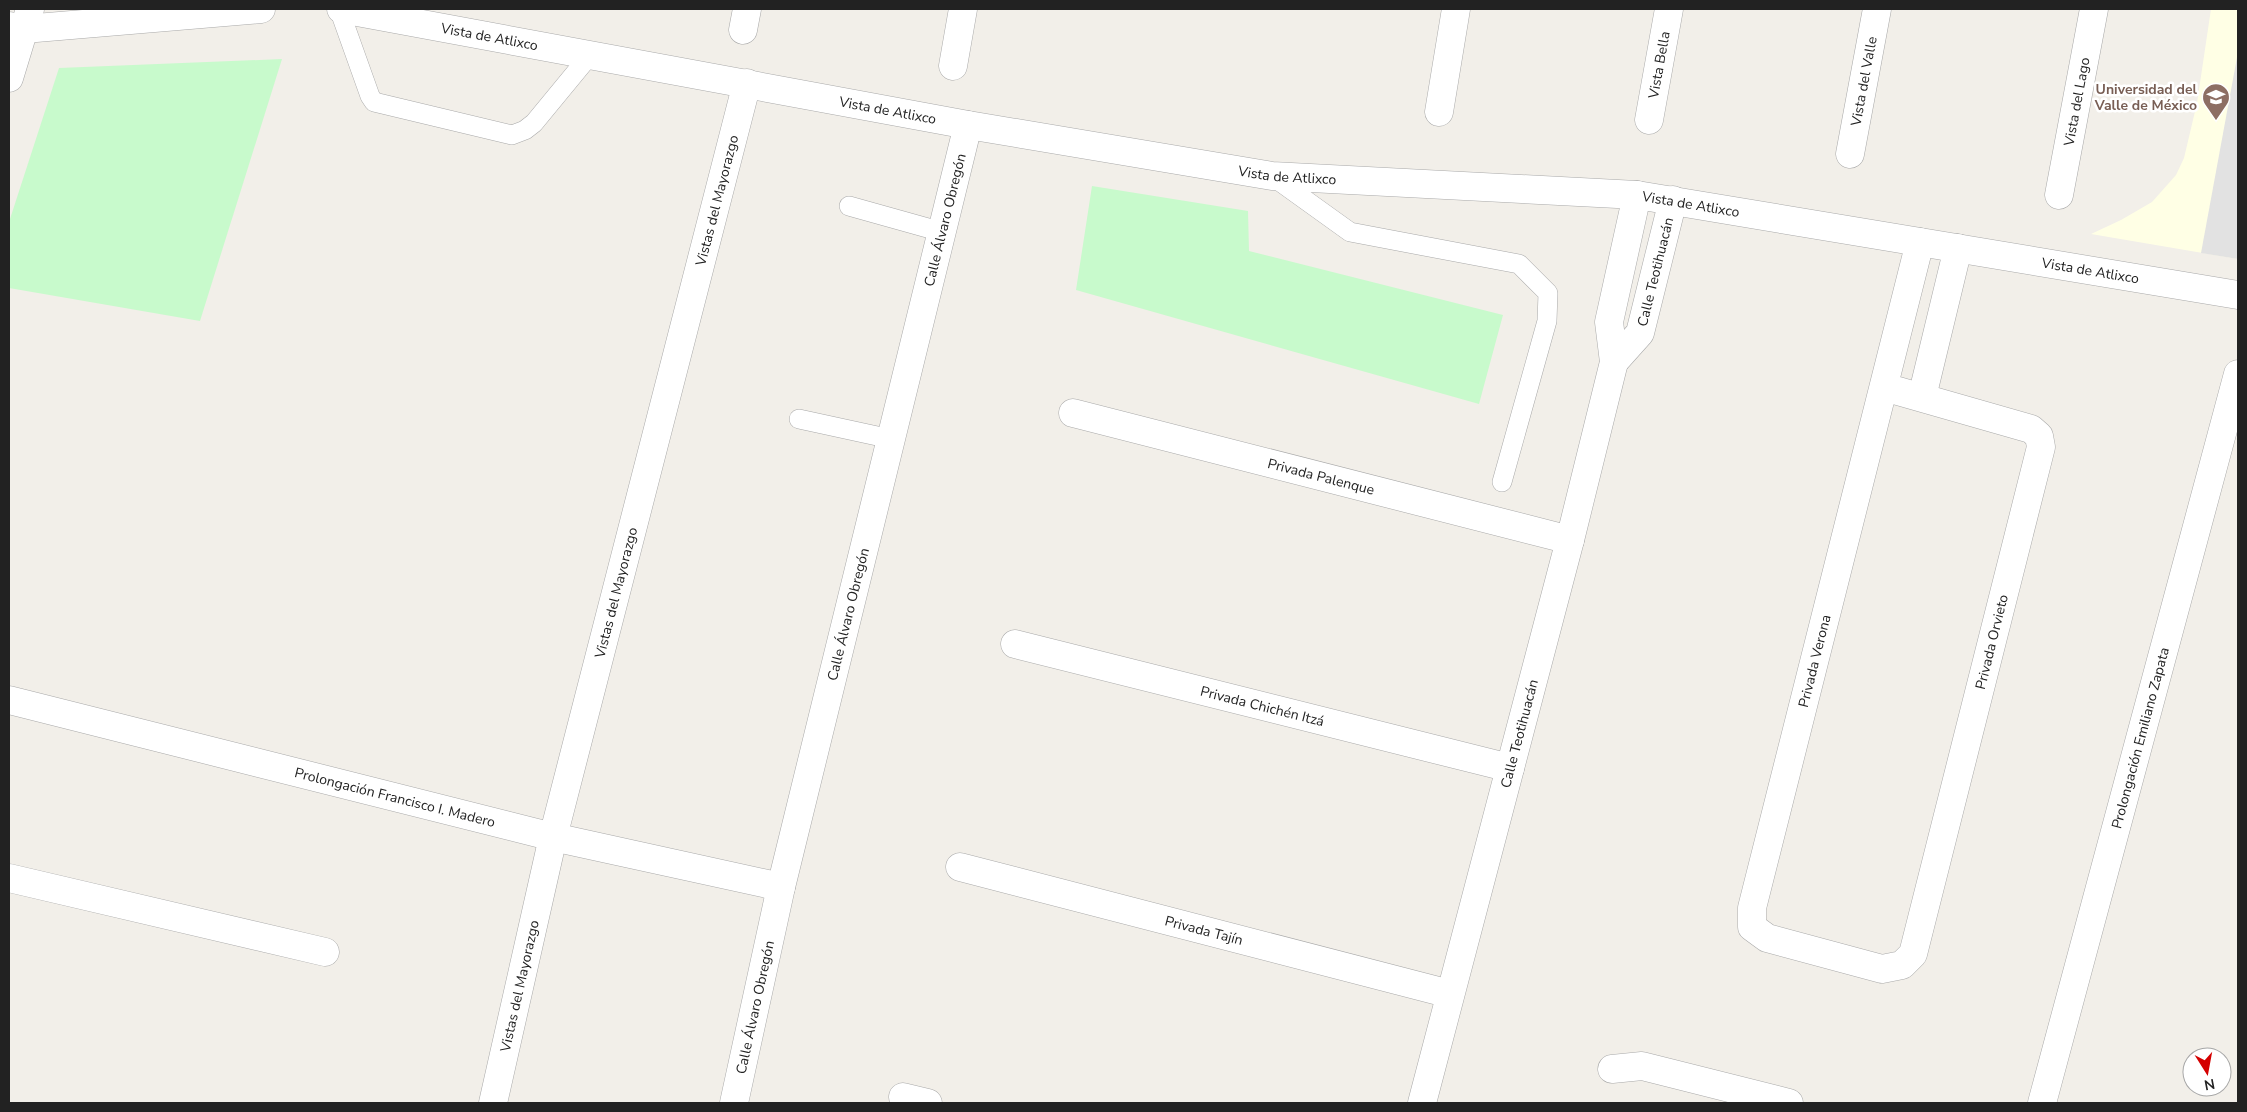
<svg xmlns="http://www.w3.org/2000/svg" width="2247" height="1112" font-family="'Nunito Sans',sans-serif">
	<rect width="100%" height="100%" fill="#f2efe9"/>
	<!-- education -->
	<polygon fill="#ffffe5" points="2211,9 2238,9 2238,259 2091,234 2121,220 2152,202 2176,175 2184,158 2197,103"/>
	<!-- park -->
	<g fill="#c8facc">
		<polygon points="282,59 200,321 9,288 9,222 59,68"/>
		<polygon points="1092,186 1248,211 1249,251 1503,315 1479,404 1076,290"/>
	</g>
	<!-- parking -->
	<polygon fill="#e2e2e2" points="2238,52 2238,259 2201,253"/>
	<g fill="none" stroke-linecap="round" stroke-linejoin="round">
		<!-- service casing -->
		<g stroke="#a9a9a9" stroke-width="20">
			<g id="service">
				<polyline points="339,9 370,96 374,102 512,135 525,130 534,123 590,55"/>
				<polyline points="1272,176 1350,232 1519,264 1548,293 1547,321 1502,482"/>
				<polyline points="849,206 942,232"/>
				<polyline points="799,419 891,439"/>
			</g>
		</g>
		<!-- minor casing -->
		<g stroke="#a9a9a9" stroke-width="29">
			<g id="minor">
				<path id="s1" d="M341,9L968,125L1272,176L1637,195L2238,295"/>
				<polyline points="9,26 24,29 261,9"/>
				<polyline points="743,30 747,9"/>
				<polyline points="953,66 963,9"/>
				<polyline points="9,78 30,9"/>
				<polyline points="1439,112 1456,9"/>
				<path id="s2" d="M1649,120L1669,9"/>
				<path id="s3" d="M1850,154L1877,9"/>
				<path id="s4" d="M2059,195L2094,9"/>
				<path id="s5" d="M1614,362L1640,333L1673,200"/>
				<path id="s6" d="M1884,387L2031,429L2039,436L2041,447L1913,954L1902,965L1882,969L1767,938L1752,927V908L1920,242"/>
				<polyline points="1922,397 1958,248"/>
				<path id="s7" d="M1073,413L1570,540"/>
				<path id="s8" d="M1015,644L1510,768"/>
				<path id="s9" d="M9,700L553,837L781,887"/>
				<path id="s10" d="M960,867L1450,994"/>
				<polyline points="9,878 325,952"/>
				<polyline points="1612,1069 1642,1066 1789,1103"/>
				<polyline points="903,1097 928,1103"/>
				<path id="s11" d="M493,1103L553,837L747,83"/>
				<path id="s12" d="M734,1103L781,887L968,125"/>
				<path id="s13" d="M1422,1103L1570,540L1614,362L1609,322L1637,195"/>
				<path id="s14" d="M2042,1103L2238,374"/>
			</g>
		</g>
		<!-- service -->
		<use href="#service" stroke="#fff" stroke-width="19"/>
		<!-- minor -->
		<use href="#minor" stroke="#fff" stroke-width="28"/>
	</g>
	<!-- icons -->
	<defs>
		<g id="university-pin" transform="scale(1.4375)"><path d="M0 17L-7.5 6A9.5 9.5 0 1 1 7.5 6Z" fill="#8d6e63" stroke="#fff"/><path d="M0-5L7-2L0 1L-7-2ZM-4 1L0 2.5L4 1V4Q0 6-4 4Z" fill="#fff"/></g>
	</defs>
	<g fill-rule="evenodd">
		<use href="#university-pin" x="2216" y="97"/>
	</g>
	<g text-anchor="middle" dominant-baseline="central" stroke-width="5" stroke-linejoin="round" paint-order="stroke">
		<!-- street labels -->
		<g font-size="14" fill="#222" stroke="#fff">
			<text stroke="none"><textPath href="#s1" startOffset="151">Vista de Atlixco</textPath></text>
			<text stroke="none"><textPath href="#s2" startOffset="56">Vista Bella</textPath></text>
			<text stroke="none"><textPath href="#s3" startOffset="74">Vista del Valle</textPath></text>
			<text stroke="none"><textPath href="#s4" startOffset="95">Vista del Lago</textPath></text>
			<text stroke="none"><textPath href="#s1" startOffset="556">Vista de Atlixco</textPath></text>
			<text stroke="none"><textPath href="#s1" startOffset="961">Vista de Atlixco</textPath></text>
			<text stroke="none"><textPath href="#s11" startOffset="930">Vistas del Mayorazgo</textPath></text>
			<text stroke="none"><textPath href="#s1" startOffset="1366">Vista de Atlixco</textPath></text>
			<text stroke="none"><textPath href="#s12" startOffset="908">Calle Álvaro Obregón</textPath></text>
			<text stroke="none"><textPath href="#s1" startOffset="1771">Vista de Atlixco</textPath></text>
			<text stroke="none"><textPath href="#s5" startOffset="102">Calle Teotihuacán</textPath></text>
			<text stroke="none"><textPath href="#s7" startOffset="256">Privada Palenque</textPath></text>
			<text stroke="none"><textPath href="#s11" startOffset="525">Vistas del Mayorazgo</textPath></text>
			<text stroke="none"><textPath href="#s12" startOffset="502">Calle Álvaro Obregón</textPath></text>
			<text transform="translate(1992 642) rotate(-76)">Privada Orvieto</text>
			<text stroke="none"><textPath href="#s6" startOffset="1145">Privada Verona</textPath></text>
			<text stroke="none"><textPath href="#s8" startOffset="255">Privada Chichén Itzá</textPath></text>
			<text stroke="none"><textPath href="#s13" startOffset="382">Calle Teotihuacán</textPath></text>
			<text stroke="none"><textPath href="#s14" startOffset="378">Prolongación Emiliano Zapata</textPath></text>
			<text stroke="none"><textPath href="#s9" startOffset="398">Prolongación Francisco I. Madero</textPath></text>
			<text stroke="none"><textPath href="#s10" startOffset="252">Privada Tajín</textPath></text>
			<text stroke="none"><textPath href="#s11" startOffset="120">Vistas del Mayorazgo</textPath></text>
			<text stroke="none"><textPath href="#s12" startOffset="98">Calle Álvaro Obregón</textPath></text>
		</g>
		<!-- education labels -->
		<g font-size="14" font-weight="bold" fill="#785e54" stroke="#fff" text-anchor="end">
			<text x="2197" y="89">Universidad del<tspan x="2197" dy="16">Valle de México</tspan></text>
		</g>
	</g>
	<!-- border -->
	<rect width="2247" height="1112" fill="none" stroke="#222222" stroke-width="20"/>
	<!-- north arrow -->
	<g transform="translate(2207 1072) rotate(169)"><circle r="24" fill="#ffffff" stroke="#a7a7a7"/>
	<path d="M0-4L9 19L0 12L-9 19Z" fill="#d40000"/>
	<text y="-8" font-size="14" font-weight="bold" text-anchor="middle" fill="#222222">N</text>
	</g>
</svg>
